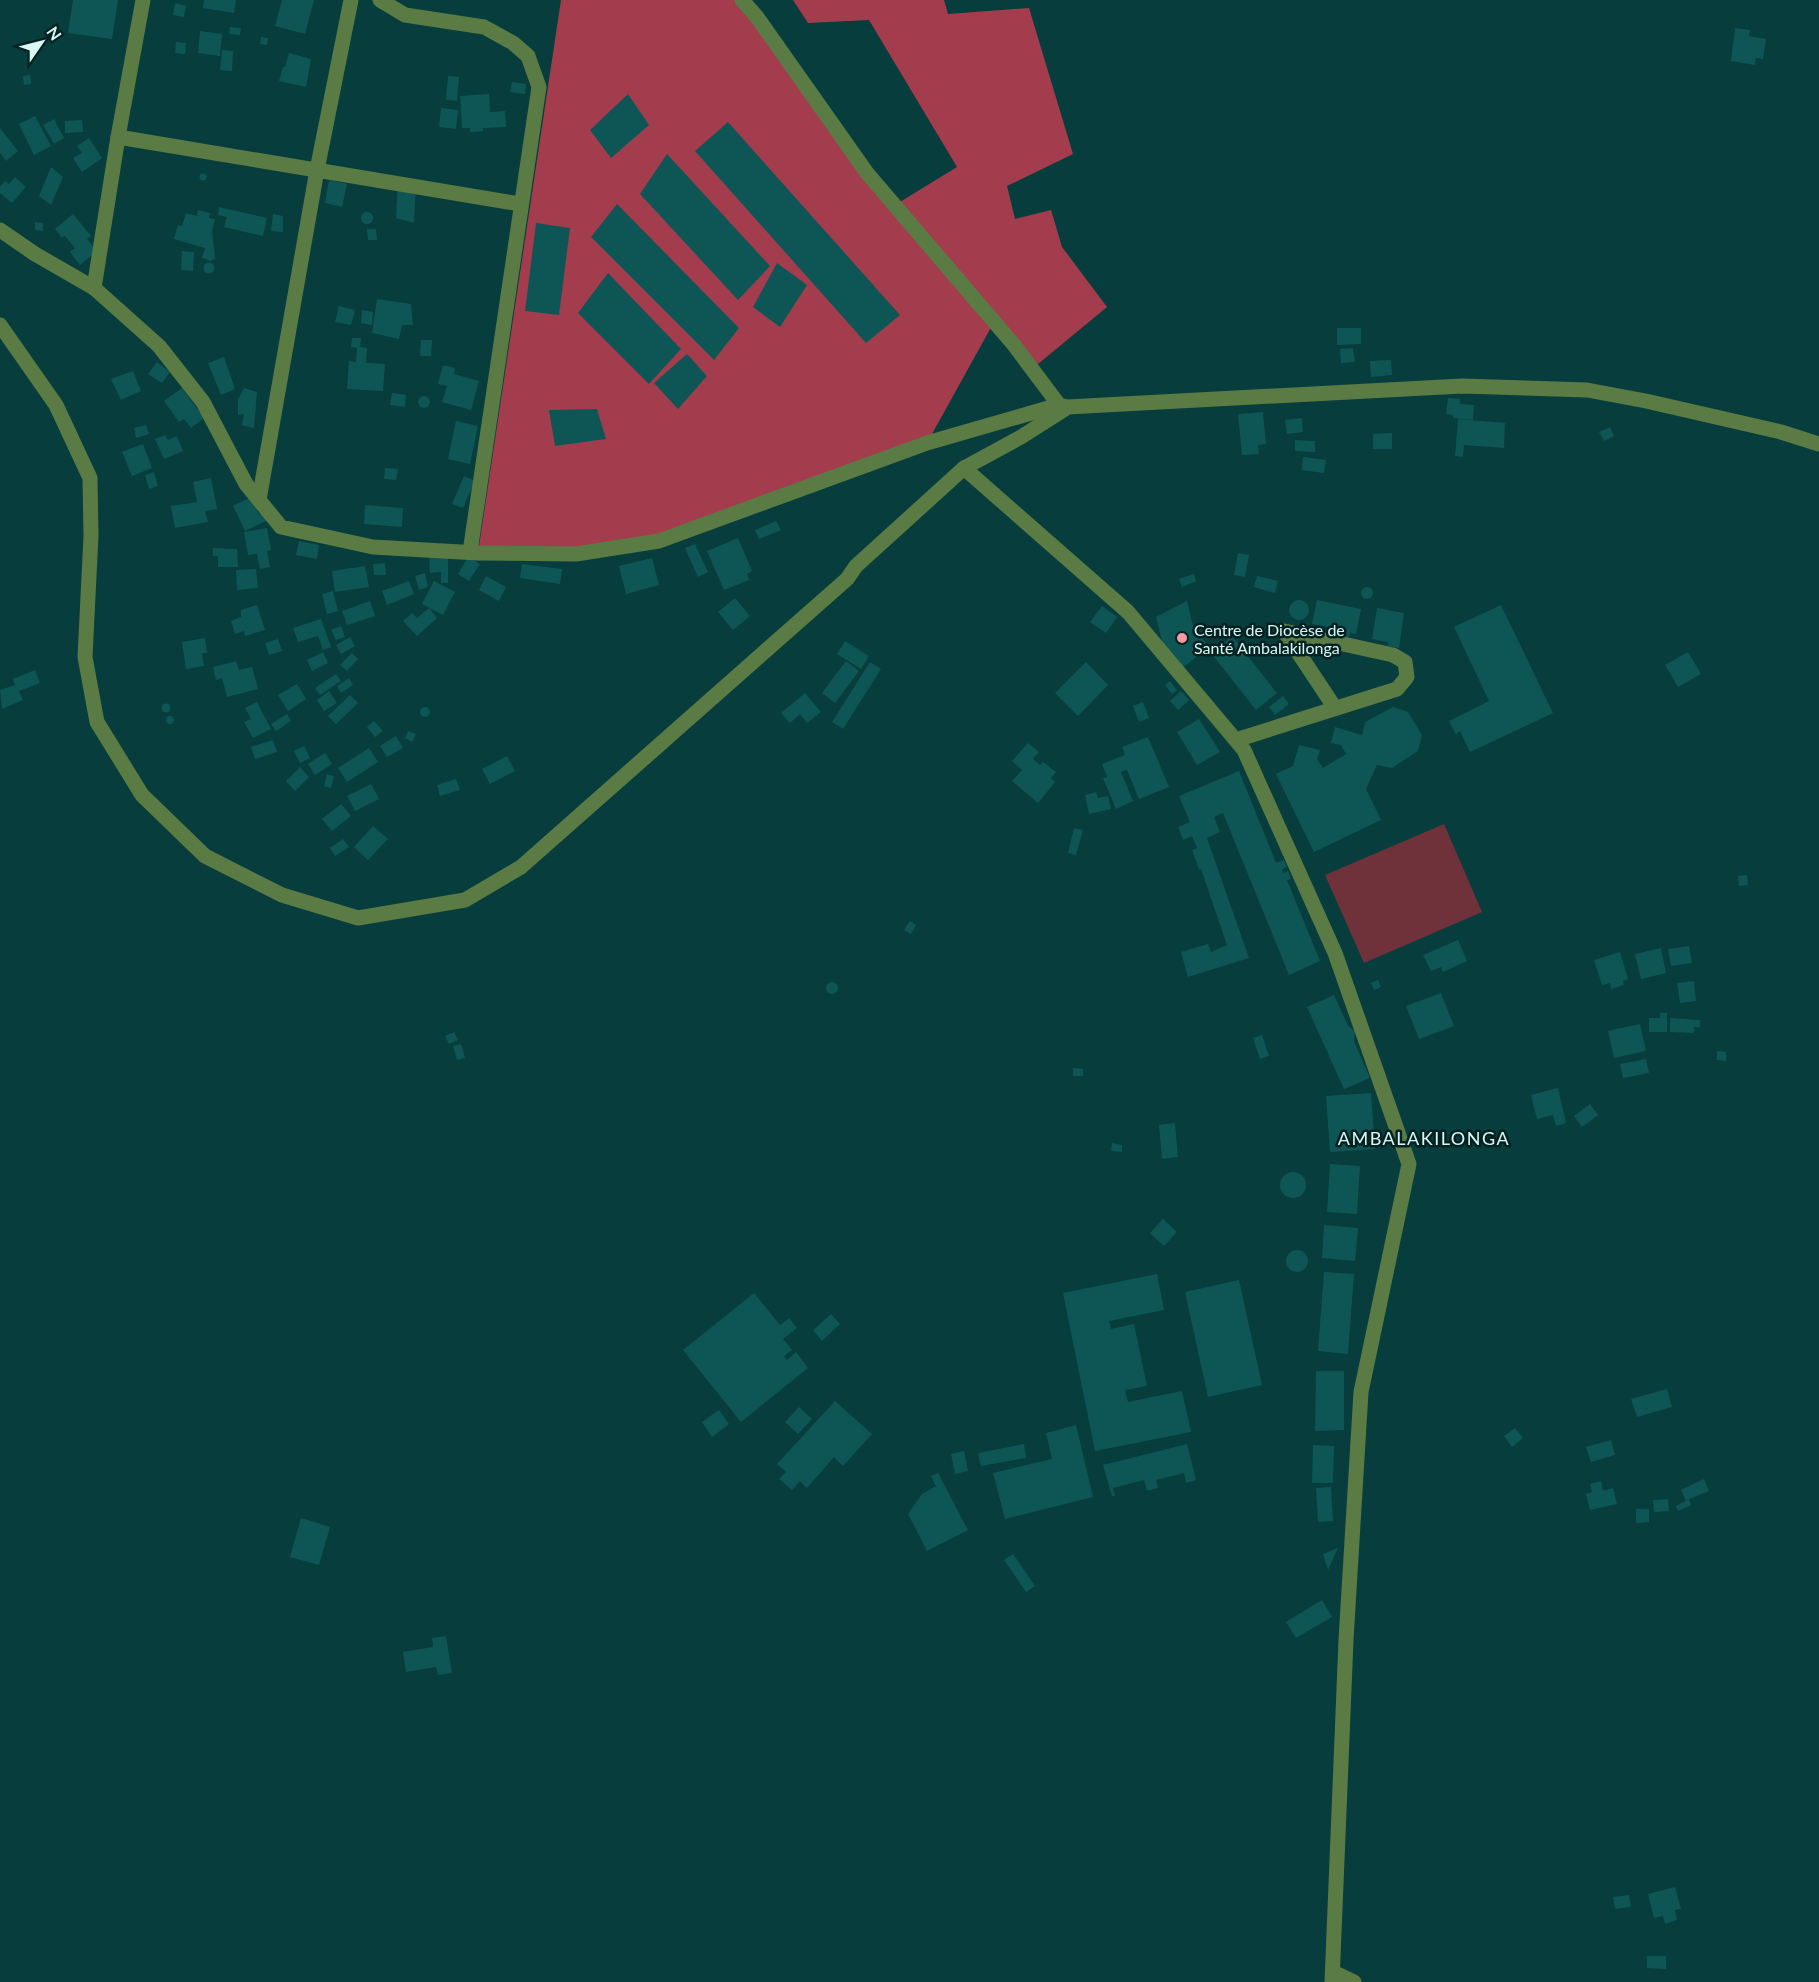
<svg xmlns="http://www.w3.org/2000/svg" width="1819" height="1982" font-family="Lato,sans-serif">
	<rect width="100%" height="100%" fill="#073d3c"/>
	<!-- green -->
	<polygon fill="#6f323a" points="1444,824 1482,912 1364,963 1325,875"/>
	<!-- forest -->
	<polygon fill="#a33d4e" points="561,0 742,0 895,205 957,167 869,20 808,23 793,0 944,0 948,14 1029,8 1073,154 1007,186 1015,219 1051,210 1062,247 1107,307 1032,369 994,322 927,443 659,541 576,554 478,553"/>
	<!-- building -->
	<g fill="#0e5655">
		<polygon points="73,0 118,0 112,39 68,33"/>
		<polygon points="204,0 236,0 234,13 203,8"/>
		<polygon points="282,0 314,0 305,34 275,26"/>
		<polygon points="175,3 186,6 184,17 173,15"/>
		<polygon points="230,27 241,28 240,35 229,34"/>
		<polygon points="1735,28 1750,30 1749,36 1766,39 1763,59 1756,58 1755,65 1731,61"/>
		<polygon points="200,31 222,34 220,56 198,53"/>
		<polygon points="261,37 268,38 267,45 260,44"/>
		<polygon points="176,42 186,43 185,54 175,53"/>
		<polygon points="222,50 233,51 232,71 220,70"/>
		<polygon points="289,53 311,59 306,87 279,81 283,67 285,67"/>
		<polygon points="30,75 31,84 24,85 23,76"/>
		<polygon points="448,76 459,77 457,101 446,100"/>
		<polygon points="512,82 526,84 525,94 510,92"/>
		<polygon points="489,94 490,112 505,111 506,127 483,128 483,131 470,132 470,128 462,128 460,96"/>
		<polygon points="628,94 649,125 611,158 590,130"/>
		<polygon points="441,108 458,110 456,129 439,127"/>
		<polygon points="35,116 51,146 34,155 19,124"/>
		<polygon points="54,119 64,138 54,144 43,125"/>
		<polygon points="82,120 83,132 65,133 65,121"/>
		<polygon points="728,122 900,315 866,343 695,151"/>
		<polygon points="0,128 18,151 6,161 0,153"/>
		<polygon points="89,138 102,158 82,172 73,158 82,153 77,146"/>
		<polygon points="667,154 770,266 738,300 640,194"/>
		<polygon points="51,167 63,177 51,205 39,196"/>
		<circle cx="203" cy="177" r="3.5"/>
		<polygon points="15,177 26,187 12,203 0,193 0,187 5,181 9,184"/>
		<polygon points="329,180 347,184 342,207 325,203"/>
		<polygon points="398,181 416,183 414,223 396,218"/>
		<polygon points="617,204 739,328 714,360 591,237"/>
		<polygon points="219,207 267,218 263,236 224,227 227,217 218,215"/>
		<polygon points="198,210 210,213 209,218 215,219 212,231 215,258 211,261 202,258 205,248 174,239 178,225 182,226 186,213 197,216"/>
		<circle cx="367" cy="218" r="6"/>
		<polygon points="73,214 91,236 87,239 97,251 80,265 70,252 75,248 65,236 62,238 55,229"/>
		<polygon points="273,214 283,216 283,232 271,231"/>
		<polygon points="35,222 43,223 43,231 35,230"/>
		<polygon points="536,223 570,228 559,315 525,311"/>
		<polygon points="367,229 376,229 377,240 368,240"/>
		<polygon points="182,251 194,252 193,271 181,270"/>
		<circle cx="209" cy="268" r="5.5"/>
		<polygon points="777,263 807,285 780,327 753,307"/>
		<polygon points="608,273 681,349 649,384 578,313"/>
		<polygon points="377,299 411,304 413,325 402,325 399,339 372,333"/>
		<polygon points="339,306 355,310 351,325 335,322"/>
		<polygon points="362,310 373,312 372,325 361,323"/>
		<polygon points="1337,328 1361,328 1361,344 1337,345"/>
		<polygon points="352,338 361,338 360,347 367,348 366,363 385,364 383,391 347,389 349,361 356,362 357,348 351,347"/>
		<polygon points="421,340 432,340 431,356 420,356"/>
		<polygon points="1353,348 1355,362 1341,363 1340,349"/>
		<polygon points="687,354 707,376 678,409 654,383"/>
		<polygon points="224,357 235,389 221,395 208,363"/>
		<polygon points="1391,360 1392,375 1371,377 1370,361"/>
		<polygon points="157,362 170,372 162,383 148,374"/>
		<polygon points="443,365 455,368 454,374 479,381 471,410 442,402 447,386 438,384"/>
		<polygon points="133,371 141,391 121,400 111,379"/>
		<polygon points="182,388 204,418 191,428 184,419 179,422 164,401"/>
		<polygon points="244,388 257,392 254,428 242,425 244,414 238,415 238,399"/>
		<polygon points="392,393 406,395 405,407 390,405"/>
		<circle cx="424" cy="402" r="6"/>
		<polygon points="1448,398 1460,399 1460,404 1474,405 1473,420 1453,418 1453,415 1446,414"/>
		<polygon points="597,409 606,439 555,446 549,410"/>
		<polygon points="1263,412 1266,444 1258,445 1259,454 1242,455 1238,414"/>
		<polygon points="1302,418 1303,432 1287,434 1285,420"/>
		<polygon points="1458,419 1505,423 1504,448 1464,445 1463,457 1455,456"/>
		<polygon points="456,421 478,426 470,464 448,459"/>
		<polygon points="146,425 149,434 136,438 134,428"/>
		<polygon points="1610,427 1614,436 1604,441 1599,432"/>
		<polygon points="1392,433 1392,449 1373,449 1373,434"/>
		<polygon points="165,435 168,440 177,436 183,451 164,459 155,439"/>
		<polygon points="1295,440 1315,441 1315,452 1295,451"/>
		<polygon points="143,444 152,468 132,476 122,452"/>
		<polygon points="1303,457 1326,460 1324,473 1302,470"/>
		<polygon points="385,468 398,469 396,480 384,479"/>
		<polygon points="154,472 158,486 149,489 145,475"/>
		<polygon points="464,476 475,481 463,508 452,504"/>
		<polygon points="211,478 217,509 205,511 208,522 175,528 171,506 197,502 193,482"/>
		<polygon points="251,497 259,514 264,512 268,520 245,531 233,506"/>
		<polygon points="365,505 403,508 402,527 364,524"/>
		<polygon points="776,521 781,530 759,539 755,530"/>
		<polygon points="267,528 271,550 267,551 270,567 260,569 257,554 248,555 244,532"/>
		<polygon points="738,538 752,571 747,574 749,580 724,590 707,551"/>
		<polygon points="299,541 319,545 317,559 296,555"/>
		<polygon points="695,544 708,572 698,577 685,548"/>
		<polygon points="213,548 237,549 238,567 218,567 218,556 213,556"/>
		<polygon points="1238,553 1249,555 1245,577 1234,575"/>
		<polygon points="429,555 448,555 448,583 441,583 441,572 430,573"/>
		<polygon points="468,557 480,564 469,581 458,574"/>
		<polygon points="652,558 659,585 626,594 619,566"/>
		<polygon points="385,563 386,575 374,575 373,564"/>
		<polygon points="522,564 562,569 560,584 520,578"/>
		<polygon points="365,566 369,587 335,592 332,571"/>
		<polygon points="256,569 258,588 237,590 236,570"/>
		<polygon points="425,573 428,587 419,590 415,576"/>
		<polygon points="1194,574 1196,581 1182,587 1179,579"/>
		<polygon points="486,576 506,587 499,601 479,590"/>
		<polygon points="1257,576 1278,581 1275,593 1254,587"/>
		<polygon points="409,581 414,594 387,605 382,591"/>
		<polygon points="434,581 455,592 443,615 422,604"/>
		<circle cx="1367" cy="593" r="6"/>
		<polygon points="333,591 338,611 327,614 322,594"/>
		<polygon points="735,598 750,616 733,630 718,612"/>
		<circle cx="1299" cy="610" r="10"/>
		<polygon points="1317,600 1361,609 1356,634 1350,633 1349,638 1339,636 1340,629 1312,624"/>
		<polygon points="370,601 375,616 347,625 342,611"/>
		<polygon points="1187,601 1193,626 1209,647 1181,669 1165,653 1156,617"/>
		<polygon points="257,605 265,630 245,636 244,631 235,634 231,621 241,617 241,610"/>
		<polygon points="1501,605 1553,713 1470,752 1460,731 1456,734 1449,721 1489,701 1454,627"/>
		<polygon points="1102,606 1117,617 1106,633 1090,622"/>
		<polygon points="429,608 437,618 417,636 403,621 412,613 417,618"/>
		<polygon points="1377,608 1404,613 1399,648 1388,646 1388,642 1372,639"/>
		<polygon points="321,619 331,647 323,650 318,636 298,642 293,628"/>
		<polygon points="341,626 345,637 336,640 331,630"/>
		<polygon points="1232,636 1277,693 1256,710 1211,653"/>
		<polygon points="350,637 355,646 341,654 336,645"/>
		<polygon points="205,638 207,653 202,653 204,666 186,669 182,642"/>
		<polygon points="278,639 282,651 269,655 265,643"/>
		<polygon points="845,641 869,656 861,669 837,654"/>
		<polygon points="323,652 328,663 312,671 307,660"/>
		<polygon points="1688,652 1701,674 1678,687 1665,665"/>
		<polygon points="352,653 358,659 347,671 340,665"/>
		<polygon points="236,661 239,670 252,667 258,689 227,697 222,678 216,680 213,667"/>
		<polygon points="846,661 859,671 835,703 822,693"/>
		<polygon points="870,662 881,669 843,729 832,722"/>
		<polygon points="1086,662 1108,685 1078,716 1055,693"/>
		<polygon points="35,670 40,683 19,691 23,700 2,709 0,690 15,685 13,679"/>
		<polygon points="336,674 341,681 320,695 315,688"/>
		<polygon points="349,678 353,685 341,693 337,686"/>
		<polygon points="1170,681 1177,690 1172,694 1165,685"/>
		<polygon points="297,684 306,699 288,711 278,695"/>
		<polygon points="329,691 337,703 324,711 317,700"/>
		<polygon points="1181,691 1189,700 1178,710 1170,701"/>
		<polygon points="805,693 821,712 807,723 800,714 790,723 781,713"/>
		<polygon points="350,695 358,703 336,724 328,716"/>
		<polygon points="1283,696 1289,704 1275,715 1269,707"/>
		<polygon points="257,702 271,729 253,738 244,722 251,719 245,708"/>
		<polygon points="1143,702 1149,718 1139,722 1133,706"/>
		<circle cx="166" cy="708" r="4.5"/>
		<polygon points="1393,707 1408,712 1422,735 1418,751 1392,768 1377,765 1366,789 1381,820 1314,852 1276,774 1293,766 1299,745 1320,750 1317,759 1323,768 1346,754 1341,745 1331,743 1335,727 1362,735 1365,722"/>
		<circle cx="425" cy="712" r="5"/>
		<polygon points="287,714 291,721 276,731 271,724"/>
		<circle cx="170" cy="720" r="4"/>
		<polygon points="1199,719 1220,752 1197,765 1177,732"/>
		<polygon points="374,721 383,731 375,737 367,727"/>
		<polygon points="408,731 416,734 412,742 405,738"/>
		<polygon points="396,736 403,748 387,757 380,746"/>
		<polygon points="1148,737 1169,787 1139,799 1127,770 1121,772 1133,801 1116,809 1103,778 1107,777 1102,764 1125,755 1122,747"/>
		<polygon points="273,740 277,752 255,759 251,747"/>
		<polygon points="1028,743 1039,752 1033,759 1040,765 1043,762 1056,772 1051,778 1055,782 1038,803 1012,781 1022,770 1012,761"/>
		<polygon points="304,746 310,758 300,763 294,751"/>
		<polygon points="369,748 378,762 347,782 338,768"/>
		<polygon points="325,753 332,764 315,775 308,764"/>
		<polygon points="507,756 515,771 490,784 482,769"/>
		<polygon points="300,767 309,777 295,791 286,781"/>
		<polygon points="1239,771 1276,863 1284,860 1287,867 1282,869 1283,873 1288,871 1291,879 1287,880 1320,961 1289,975 1223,813 1214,817 1220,832 1207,838 1249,958 1188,977 1181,952 1208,944 1211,952 1227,945 1201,869 1199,869 1192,850 1197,848 1192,836 1183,840 1178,827 1190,822 1179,796"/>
		<polygon points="327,774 334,776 331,788 324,786"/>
		<polygon points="456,779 460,790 440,796 437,785"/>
		<polygon points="371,784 379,799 355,811 347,796"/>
		<polygon points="1096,792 1098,798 1108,796 1111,809 1089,814 1085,795"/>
		<polygon points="341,804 351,816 332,831 322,819"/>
		<polygon points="373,826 388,839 368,860 354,847"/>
		<polygon points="1074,828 1083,830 1076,855 1068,853"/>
		<polygon points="343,839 349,847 335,856 330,848"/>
		<polygon points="1747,875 1748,885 1739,886 1738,876"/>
		<polygon points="910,921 916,925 911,934 904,930"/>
		<polygon points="1458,940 1467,961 1443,972 1441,967 1431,971 1423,955"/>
		<polygon points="1689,946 1692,963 1671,966 1668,949"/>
		<polygon points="1661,948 1666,973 1641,979 1635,954"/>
		<polygon points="1620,952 1628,979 1623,981 1624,985 1611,989 1610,983 1602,985 1594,960"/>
		<polygon points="1378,980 1381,987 1374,990 1371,983"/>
		<polygon points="1694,981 1696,1001 1680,1003 1677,983"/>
		<circle cx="832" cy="988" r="6"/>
		<polygon points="1441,993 1454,1026 1419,1039 1406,1006"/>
		<polygon points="1334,995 1348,1026 1355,1031 1354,1041 1370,1078 1344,1089 1307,1007"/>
		<polygon points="1660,1013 1667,1013 1667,1032 1649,1032 1649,1018 1660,1018"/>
		<polygon points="1670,1018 1700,1020 1700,1027 1694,1027 1694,1033 1670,1032"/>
		<polygon points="1640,1024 1646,1051 1614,1058 1608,1031"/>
		<polygon points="454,1032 458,1040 449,1044 445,1036"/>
		<polygon points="1262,1035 1269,1056 1260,1059 1253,1038"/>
		<polygon points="461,1044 465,1058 457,1060 453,1046"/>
		<polygon points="1717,1051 1726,1052 1726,1061 1717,1060"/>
		<polygon points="1646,1059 1649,1073 1623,1078 1620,1064"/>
		<polygon points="1073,1068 1083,1069 1083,1076 1073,1076"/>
		<polygon points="1558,1088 1566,1123 1556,1126 1553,1115 1537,1119 1531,1095"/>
		<polygon points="1371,1093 1375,1149 1330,1152 1326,1096"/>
		<polygon points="1590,1104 1598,1115 1582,1127 1574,1116"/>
		<polygon points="1175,1123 1178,1157 1162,1159 1159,1125"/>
		<polygon points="1112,1143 1122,1145 1122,1152 1111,1151"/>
		<polygon points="1330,1164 1360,1166 1357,1214 1327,1212"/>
		<circle cx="1293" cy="1185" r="13"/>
		<polygon points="1163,1219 1177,1232 1164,1246 1150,1233"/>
		<polygon points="1324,1225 1358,1228 1355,1261 1322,1258"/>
		<circle cx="1297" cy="1261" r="11"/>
		<polygon points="1324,1272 1354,1274 1348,1354 1318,1351"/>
		<polygon points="1157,1274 1164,1310 1109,1321 1111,1329 1134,1324 1147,1386 1125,1390 1128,1402 1182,1391 1191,1432 1095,1451 1063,1293"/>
		<polygon points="1239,1280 1262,1385 1208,1397 1185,1292"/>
		<polygon points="754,1293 780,1325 789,1318 797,1328 783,1339 792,1350 784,1356 787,1360 796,1352 808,1368 741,1422 683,1350"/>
		<polygon points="831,1314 840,1324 822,1341 813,1330"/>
		<polygon points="1316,1371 1344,1371 1344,1430 1315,1431"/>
		<polygon points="1667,1389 1672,1407 1637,1417 1631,1399"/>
		<polygon points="835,1401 872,1434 843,1466 834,1457 807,1488 800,1481 792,1490 779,1479 786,1472 777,1464"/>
		<polygon points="799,1407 812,1419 798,1434 785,1422"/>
		<polygon points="719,1410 729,1424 712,1437 702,1422"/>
		<polygon points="1076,1425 1093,1497 1005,1519 993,1473 1052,1459 1046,1433"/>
		<polygon points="1515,1428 1523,1438 1512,1447 1504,1436"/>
		<polygon points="1611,1440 1615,1455 1591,1462 1586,1447"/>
		<polygon points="1024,1444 1026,1458 981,1466 978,1453"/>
		<polygon points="1187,1444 1196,1480 1186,1483 1184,1473 1156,1480 1158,1488 1147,1491 1144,1480 1113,1488 1115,1496 1112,1496 1103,1465"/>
		<polygon points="1313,1445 1334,1446 1333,1483 1312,1483"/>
		<polygon points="964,1451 968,1471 955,1474 951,1454"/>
		<polygon points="938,1473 968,1530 927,1551 908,1514 922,1494 936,1486 931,1476"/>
		<polygon points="1704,1479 1709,1491 1689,1499 1691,1505 1678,1511 1676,1506 1686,1501 1681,1490"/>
		<polygon points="1601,1481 1603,1491 1613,1488 1617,1504 1590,1510 1586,1494 1592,1492 1590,1484"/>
		<polygon points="1331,1487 1333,1521 1318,1522 1316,1488"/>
		<polygon points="1668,1499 1669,1511 1654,1512 1653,1500"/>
		<polygon points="1636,1509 1649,1509 1649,1522 1636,1523"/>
		<polygon points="301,1518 330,1527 319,1565 290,1557"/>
		<polygon points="1338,1548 1328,1570 1323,1554"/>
		<polygon points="1013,1554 1035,1586 1026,1592 1004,1560"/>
		<polygon points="1322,1600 1332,1617 1296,1638 1286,1622"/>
		<polygon points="446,1636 452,1673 438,1675 436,1667 406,1672 403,1652 433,1647 432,1638"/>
		<polygon points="1675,1887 1681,1909 1675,1910 1677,1920 1665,1924 1663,1916 1654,1918 1648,1894"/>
		<polygon points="1629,1895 1631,1907 1615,1909 1613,1897"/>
		<polygon points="1647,1956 1666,1956 1666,1969 1647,1968"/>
	</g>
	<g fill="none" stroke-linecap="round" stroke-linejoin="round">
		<!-- minor -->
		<g stroke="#5b7b44" stroke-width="15">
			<polyline points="380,0 405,15 484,27 513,43 528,56 539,87 470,552"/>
			<polyline points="742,0 757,17 867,173 1014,345 1059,405"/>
			<polyline points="118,137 520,204"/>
			<polyline points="0,230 35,254 94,288 159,346 203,402 246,484 281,527 373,547 478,553 576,554 659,541 927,443 1059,405 1067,407 1462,386 1587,390 1646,401 1781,432 1819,444"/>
			<polyline points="94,288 118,137 143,0"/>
			<polyline points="0,325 56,405 90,478 91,536 85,657 97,722 142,795 205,856 282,895 358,918 465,900 521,867 847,579 856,566 964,468 1021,437 1065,409"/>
			<polyline points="964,468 1128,612 1244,750 1335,953 1409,1164 1361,1392 1346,1640 1332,1982"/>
			<polyline points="259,500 317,170 351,0"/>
			<polyline points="1236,740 1397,689 1407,677 1405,662 1393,655 1284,631 1335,708"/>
			<polyline points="1333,1972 1354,1982"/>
		</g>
	</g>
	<!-- markers -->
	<circle fill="#f49aa3" stroke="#062121" stroke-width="2" cx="1182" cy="638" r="6"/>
	<g text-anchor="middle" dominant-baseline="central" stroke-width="5" stroke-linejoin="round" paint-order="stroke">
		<!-- poi labels -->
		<g font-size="16" fill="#d8f8f6" stroke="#062121" text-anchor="start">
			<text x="1194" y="629">Centre de Diocèse de<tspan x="1194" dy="18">Santé Ambalakilonga</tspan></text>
		</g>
		<!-- neighbourhood labels -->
		<g font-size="18" letter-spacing="1.5" fill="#d8f8f6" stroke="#062121">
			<text x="1424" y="1138">AMBALAKILONGA</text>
		</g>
	</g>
	<!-- north arrow -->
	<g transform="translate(42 42) rotate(55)" stroke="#062121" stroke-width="4.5" paint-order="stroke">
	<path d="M0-4.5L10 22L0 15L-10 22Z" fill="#d8f8f6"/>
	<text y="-9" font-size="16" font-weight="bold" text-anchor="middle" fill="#d8f8f6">N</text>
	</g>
</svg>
